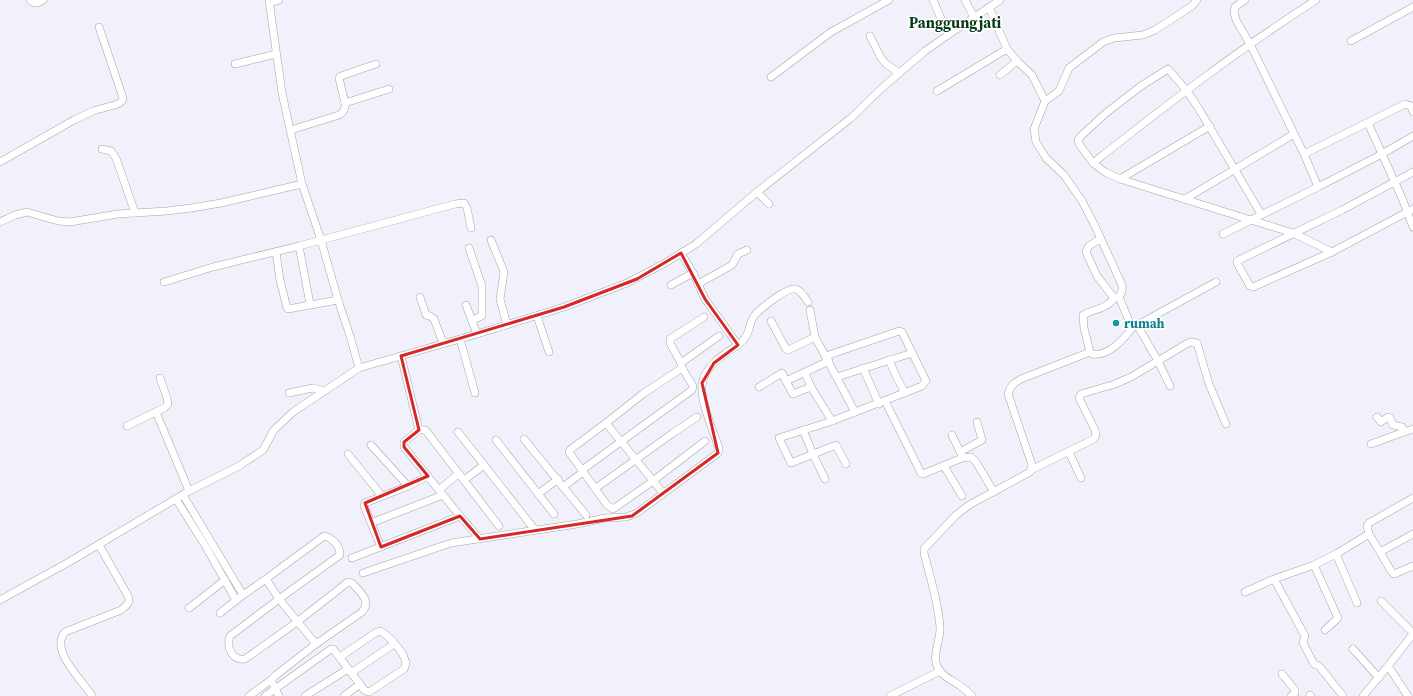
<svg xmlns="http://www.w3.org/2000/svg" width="1413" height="696" font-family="'Source Serif 4',serif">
	<rect width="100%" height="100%" fill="#f0f1fa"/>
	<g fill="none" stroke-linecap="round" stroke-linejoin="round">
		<!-- minor casing -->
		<g stroke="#a2a4ac" stroke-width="8">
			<g id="minor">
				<path d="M30,0C34,5 38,3 43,0"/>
				<polyline points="269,0 282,93 302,184 321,240 338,300 350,336 359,368"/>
				<polyline points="933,0 948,35"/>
				<polyline points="965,0 974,17"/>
				<polyline points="1245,0 1235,7 1234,12 1236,20 1250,44 1304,154 1318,187 1382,154 1402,198 1413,227"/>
				<path d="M1316,0C1238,50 1165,106 1093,163L1105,172L1120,179L1251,220L1318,187"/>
				<polyline points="270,3 279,0"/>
				<path d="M989,7L1007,49L1017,61L1032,75L1045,101L1034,129L1036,142L1046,158L1064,175L1082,201L1096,228L1122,285C1123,290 1122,293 1119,297L1132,328L1216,282"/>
				<polyline points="870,36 881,58 886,64 899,73"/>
				<polyline points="1351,41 1413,7"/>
				<polyline points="235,64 276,54"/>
				<polyline points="1000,75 1017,61"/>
				<polyline points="771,77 831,32 889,0"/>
				<polyline points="937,91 1007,49"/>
				<polyline points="1045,101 1059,91 1069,68 1103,42 1114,38 1143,35 1155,30 1192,6 1197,0"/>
				<polyline points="345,103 389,89"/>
				<polyline points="1368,123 1382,154 1413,136"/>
				<path d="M291,130L339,115C344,112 346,109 345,103L339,78L341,76L376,64"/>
				<polyline points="102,149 111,151 116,158 135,213"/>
				<polyline points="1304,154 1405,104 1411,106 1413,112"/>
				<polyline points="0,162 74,120 93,111 118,104 122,101 123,98 99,27"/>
				<polyline points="1093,163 1079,144 1078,140 1080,137 1106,113 1141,86 1168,69 1187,91 1199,109 1261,214"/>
				<polyline points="1413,172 1342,210 1237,261 1237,263 1250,286 1253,287 1332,252 1413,209"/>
				<polyline points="1120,179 1210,126"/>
				<polyline points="757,192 769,204"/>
				<polyline points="1185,199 1294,134"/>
				<polyline points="0,222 15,215 27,212 58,221 70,222 118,214 167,211 191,208 221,203 302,184"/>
				<polyline points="1223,234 1251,220 1293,233 1332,252"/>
				<polyline points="1100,239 1089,246 1086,251 1087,254 1097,276 1114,298 1118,297"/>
				<polyline points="491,240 504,272 500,299 507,325"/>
				<polyline points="299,246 310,304"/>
				<polyline points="469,248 482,286 482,316 472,320"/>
				<polyline points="276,252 280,280 287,308 288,309 338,300"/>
				<path d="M681,253L694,275L705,299L738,345C740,343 743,341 745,338C750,332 749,322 755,315C760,309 788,286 796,289C801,291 805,297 808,302"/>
				<polyline points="164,282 213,267 299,246 455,204 464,203 467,208 471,228"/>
				<polyline points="698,284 732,265 738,254 747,250"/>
				<polyline points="671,285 693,273"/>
				<polyline points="420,297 426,315 430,316 434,319 443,343"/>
				<polyline points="466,305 477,334"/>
				<polyline points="810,310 815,337"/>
				<polyline points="537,316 549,352"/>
				<polyline points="704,317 670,339 670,343 681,363 682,368 644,393 606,423 571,449 569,452 607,505 613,509 653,481 705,441"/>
				<polyline points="771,321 786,349 788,350 815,337 855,412"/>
				<polyline points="1137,325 1158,361 1170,386"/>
				<polyline points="460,339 475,393"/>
				<path d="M1090,352L1092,354C1108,357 1124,339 1132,328"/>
				<polyline points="401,356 419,430"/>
				<polyline points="826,356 899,331 902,332 926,381 922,386 832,421 779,438 791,463 836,445 846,464"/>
				<polyline points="889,360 896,376 905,393"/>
				<polyline points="681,363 719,336"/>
				<polyline points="863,368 879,404"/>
				<polyline points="805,373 811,387 832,421"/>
				<polyline points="837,377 912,353"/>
				<polyline points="759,387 782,373 786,381"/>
				<polyline points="811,387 793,394 786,381 829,361"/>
				<polyline points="289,393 313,388 324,391"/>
				<polyline points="885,401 921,473 923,474 962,458 971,457 976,462 994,492"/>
				<polyline points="156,412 189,491"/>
				<polyline points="1377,417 1381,422 1388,417 1390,418 1393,425 1402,427 1404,432 1413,429"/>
				<polyline points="606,423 663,493"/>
				<polyline points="127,426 164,408 168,404 167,398 160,378"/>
				<polyline points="803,430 813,454 825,479"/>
				<polyline points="458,432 484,465"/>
				<polyline points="952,435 962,456"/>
				<polyline points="524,439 586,515"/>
				<polyline points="496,440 554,514"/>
				<polyline points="1371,444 1404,432"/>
				<polyline points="371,445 408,486"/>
				<polyline points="960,452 982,440 977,422"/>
				<polyline points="1069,452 1081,478"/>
				<polyline points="348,454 382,496"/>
				<polyline points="944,466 962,496"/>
				<polyline points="582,470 692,390 693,386 682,368"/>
				<polyline points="1031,470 1094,439 1096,435 1095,430 1079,398 1081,394 1115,384 1131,377 1188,343 1192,342 1197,343 1209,384 1226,424"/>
				<polyline points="464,480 484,465 535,530"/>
				<polyline points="563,487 583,472"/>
				<polyline points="596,488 673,433 697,417"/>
				<polyline points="439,490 458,474"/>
				<polyline points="538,494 558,479"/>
				<polyline points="183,495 243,595"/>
				<polyline points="176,499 206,547 236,600"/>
				<polyline points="460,516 404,447 404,442 419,430 425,430 427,432 499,526"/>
				<polyline points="371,523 443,495"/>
				<polyline points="1413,534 1380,552 1391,571 1394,574 1413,566"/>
				<polyline points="381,547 364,506 365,503 408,486 428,476"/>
				<polyline points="1380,552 1369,534 1367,526 1369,523 1413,498"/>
				<polyline points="1336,554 1357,603"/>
				<polyline points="352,558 460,516 480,539"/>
				<polyline points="1314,565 1274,579 1305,636 1303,643 1314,664 1319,666 1343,696"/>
				<path d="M363,573L451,543L577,524L605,518L626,517L637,513L718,453L719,448C714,433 700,401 702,385C704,366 724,354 738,345"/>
				<polyline points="266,579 279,599 316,644 276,675 271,680 279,696"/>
				<polyline points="1245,592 1274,579"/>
				<polyline points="0,600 69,562 189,491 239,466 263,450 274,430 293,412 359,368 477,334 564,307 627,283 665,263 696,244 757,192 851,118 883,87 925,51 948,35 1000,0"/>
				<polyline points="1381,601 1413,633"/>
				<polyline points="189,608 225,580"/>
				<path d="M220,613L243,595L266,579L324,536C333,538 340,546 340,555L279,599L230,636C226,647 232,661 245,659L297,622L348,582L352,583C360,592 372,601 362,612L316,644"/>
				<polyline points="1325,630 1338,618 1314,565 1336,554 1369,534"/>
				<polyline points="1353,649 1379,678"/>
				<path d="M340,657L375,633L380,631C388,635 403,651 405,660C407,664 405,666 404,669L369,692L364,690L360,684"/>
				<polyline points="1388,666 1408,696"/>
				<polyline points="351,673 394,644"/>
				<polyline points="1282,674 1295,690 1295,693 1291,696"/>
				<polyline points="1310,695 1311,696"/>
				<path d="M92,696C83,681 49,650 65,632L121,610C126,606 131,603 128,596L99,545"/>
				<polyline points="249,696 271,680"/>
				<polyline points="265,696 331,649 333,649 360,684 344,696"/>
				<polyline points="305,696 348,669"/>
				<polyline points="890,696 940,671"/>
				<path d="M972,696C969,693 966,690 963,688C956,682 946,679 940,671C930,658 940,643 940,629C939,604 930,577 924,553V549L956,515L969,505L1030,472L1032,465L1008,394C1010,386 1014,383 1021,379L1090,352L1084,328L1083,315C1094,309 1107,309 1114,298"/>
				<polyline points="1363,696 1388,666 1413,634"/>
			</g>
		</g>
		<!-- minor -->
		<use href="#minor" stroke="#fff" stroke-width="7"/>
	</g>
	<!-- marked area -->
	<path fill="none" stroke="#d62828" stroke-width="3" stroke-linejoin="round" d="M681,253L705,299L738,345L714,363L702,383L718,453L632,516L480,539L460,516L381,547L365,503L428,476L404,447V442L419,430L401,356L564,307L637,279Z"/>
	<!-- markers -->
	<circle fill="#0f9aa8" stroke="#fff" stroke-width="1.5" cx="1116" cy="323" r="4"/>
	<g text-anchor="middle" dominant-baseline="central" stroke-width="3.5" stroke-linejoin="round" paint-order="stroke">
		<!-- culture labels -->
		<g font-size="13" font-weight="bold" fill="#0d838f" stroke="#fff" text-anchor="start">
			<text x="1124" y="323">rumah</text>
		</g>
		<!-- quarter labels -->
		<g font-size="15" font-weight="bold" fill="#063b18" stroke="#fff">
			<text x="955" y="22">Panggungjati</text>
		</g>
	</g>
</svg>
